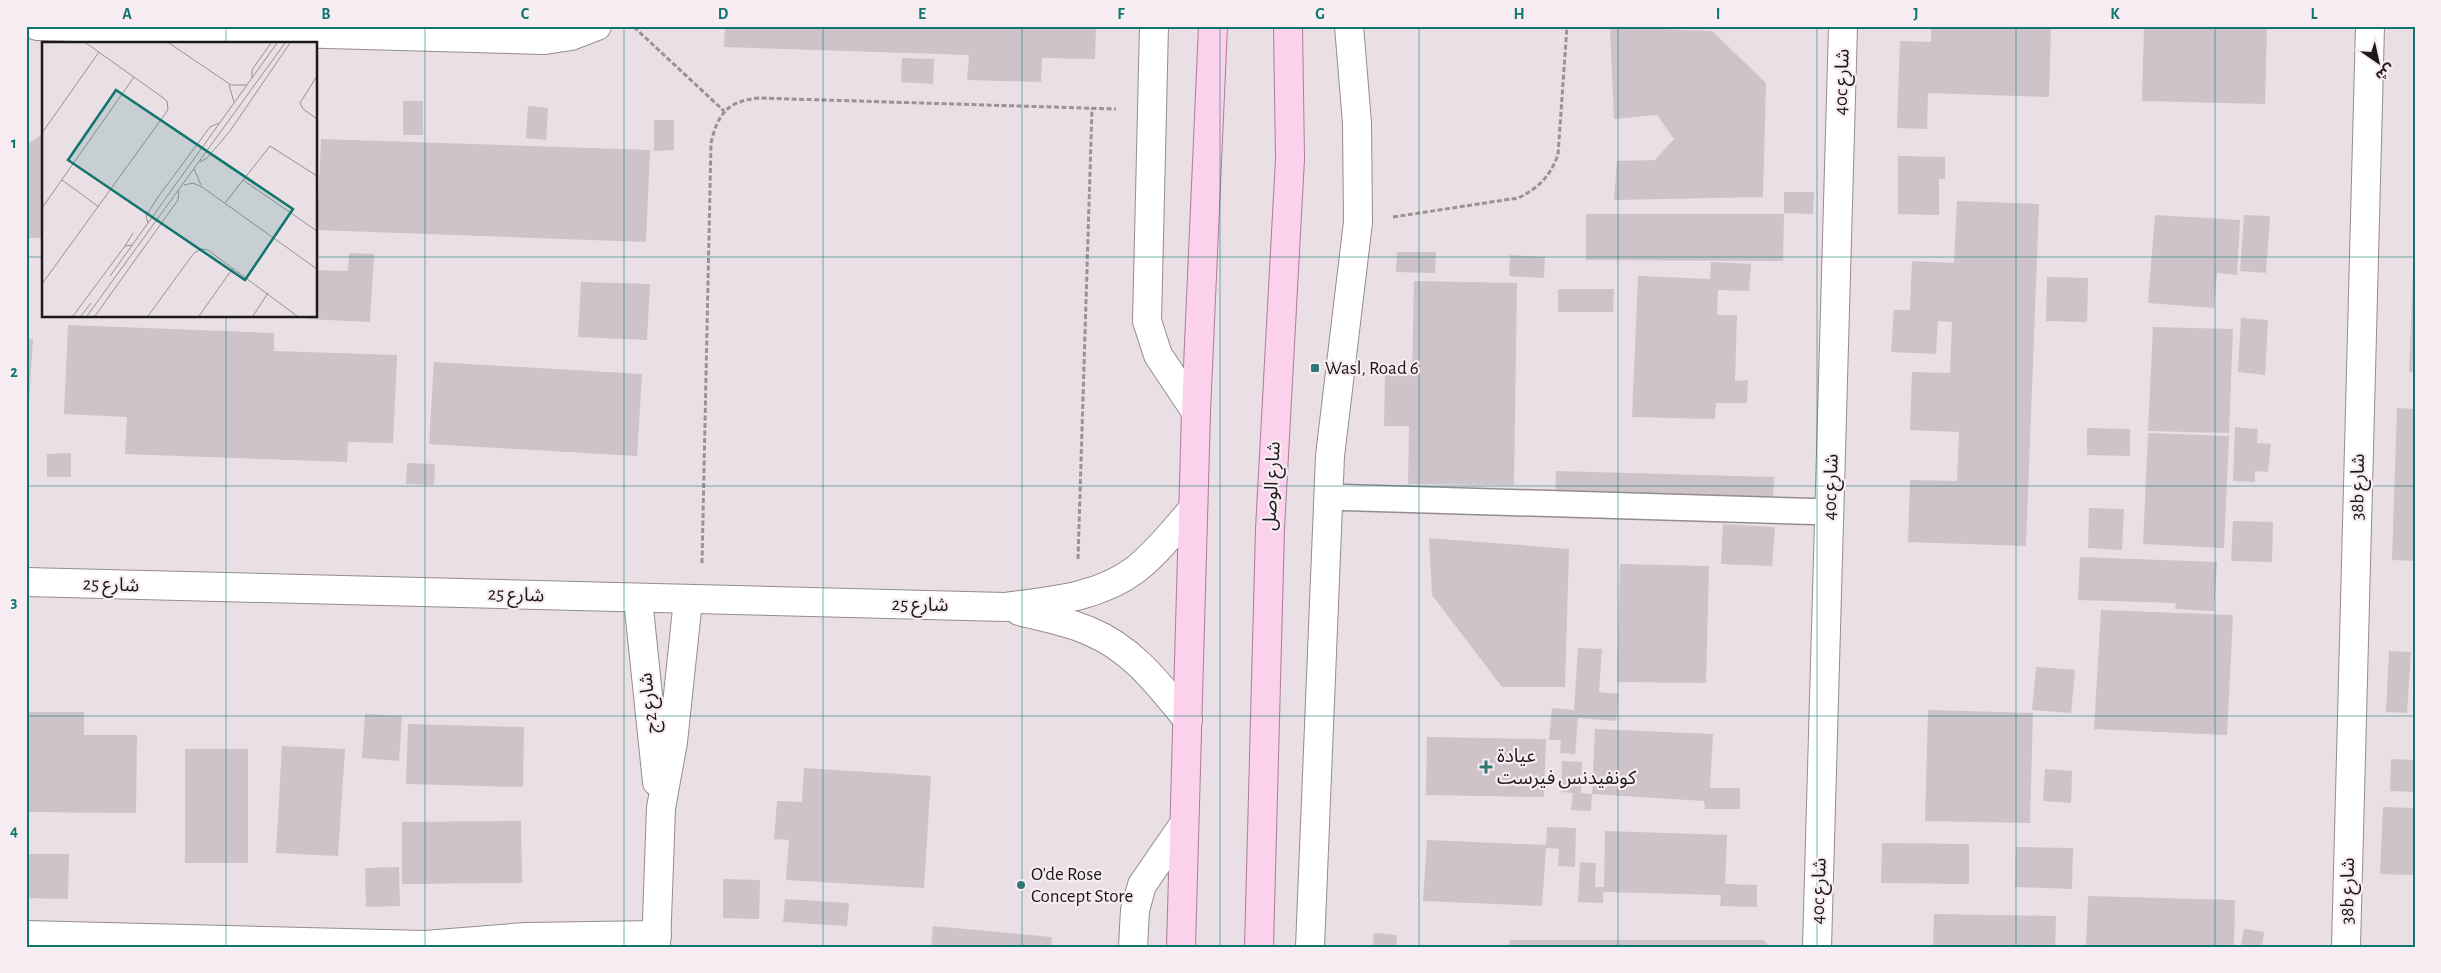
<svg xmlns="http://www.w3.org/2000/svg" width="2441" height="973" font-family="'Alegreya Sans','Noto Sans Arabic',sans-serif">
	<rect width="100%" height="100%" fill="#e9dfe4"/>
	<!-- building -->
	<g fill="#cdc3c9">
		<polygon points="725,26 1096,26 1095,59 1042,58 1041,82 967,80 969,55 724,47"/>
		<polygon points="1931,26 2051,26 2049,97 1928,93 1927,129 1897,128 1900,41 1931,42"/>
		<polygon points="2144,26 2267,26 2265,104 2142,101"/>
		<polygon points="1610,27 1712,31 1766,83 1763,197 1614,200 1617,161 1655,160 1674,139 1657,115 1614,119"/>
		<polygon points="902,58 934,59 933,84 901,82"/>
		<rect x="403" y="101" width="20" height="34"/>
		<polygon points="528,106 548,108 546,140 526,138"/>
		<polygon points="654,120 674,120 674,150 654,151"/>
		<polygon points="44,133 44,238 26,238 26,145"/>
		<polygon points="321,139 650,150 646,242 317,230"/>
		<polygon points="1898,156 1945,157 1945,179 1939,179 1939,215 1898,214"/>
		<polygon points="1784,192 1814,192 1813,214 1784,213"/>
		<polygon points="1957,201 2039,204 2026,546 1908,542 1910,480 1957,481 1959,432 1910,430 1912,372 1950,373 1952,322 1938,321 1936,354 1891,352 1894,310 1910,310 1912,261 1954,263"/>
		<polygon points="1586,214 1784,214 1783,261 1586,260"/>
		<polygon points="2155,215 2240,220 2237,275 2217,273 2214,308 2148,303"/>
		<polygon points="2244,215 2270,216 2266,273 2240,271"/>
		<polygon points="1397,252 1436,252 1435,273 1396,272"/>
		<polygon points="349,253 374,254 370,322 306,319 306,316 316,316 316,270 348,271"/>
		<polygon points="1510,255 1545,257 1544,278 1509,276"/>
		<polygon points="1711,262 1751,264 1749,291 1718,290 1717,315 1737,315 1735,381 1748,380 1747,403 1716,403 1715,419 1632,417 1638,276 1710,279"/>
		<polygon points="2413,270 2415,270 2415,372 2409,372"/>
		<polygon points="2047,277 2088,278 2087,322 2046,321"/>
		<polygon points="1414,281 1517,283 1514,485 1408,484 1409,426 1384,426 1385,375 1412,375"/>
		<polygon points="581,282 650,284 647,340 578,337"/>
		<polygon points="1558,289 1614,289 1613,312 1558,312"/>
		<polygon points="2241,318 2268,320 2265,375 2238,372"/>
		<polygon points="68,325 274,333 274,351 397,355 393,443 348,442 347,462 125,454 127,417 64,414"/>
		<polygon points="2153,327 2233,329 2229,433 2148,431"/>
		<polygon points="26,339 33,339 28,419 26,419"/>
		<polygon points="434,362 642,374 637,456 429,444"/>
		<polygon points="2397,408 2415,409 2415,561 2392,560"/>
		<polygon points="2235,427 2258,429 2257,443 2271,444 2268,472 2255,471 2255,482 2233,481"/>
		<polygon points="2087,428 2130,429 2130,456 2087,455"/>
		<polygon points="2148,433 2229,436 2224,548 2143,544"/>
		<polygon points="71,453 71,477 47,477 47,454"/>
		<polygon points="407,463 435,464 434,485 406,484"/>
		<polygon points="1556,471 1774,477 1773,501 1555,501"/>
		<polygon points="2089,508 2124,509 2122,550 2088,548"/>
		<polygon points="2233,521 2273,522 2272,562 2231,561"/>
		<polygon points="1723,524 1775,527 1772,566 1721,564"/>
		<polygon points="1429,538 1569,549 1565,687 1502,687 1432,595"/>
		<polygon points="2080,557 2217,562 2214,611 2175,609 2176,603 2078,600"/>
		<polygon points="1620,564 1709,566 1706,683 1617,682"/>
		<polygon points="2101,610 2233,615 2227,735 2094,729"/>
		<polygon points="1578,648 1602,649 1599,692 1619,694 1616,721 1578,718 1575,754 1560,753 1561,740 1549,740 1552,708 1574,710"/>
		<polygon points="2389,651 2411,652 2407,713 2386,712"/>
		<polygon points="2036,667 2075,670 2071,713 2032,710"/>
		<polygon points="1928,710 2033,713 2030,823 1925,821"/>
		<polygon points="26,712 84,712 84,735 137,735 136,813 26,812"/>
		<polygon points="365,714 402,716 399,761 362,758"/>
		<polygon points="408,724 524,727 523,787 406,784"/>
		<polygon points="1595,729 1713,734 1710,788 1740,788 1740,809 1705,809 1704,801 1592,794"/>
		<polygon points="1427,737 1546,739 1544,797 1426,795"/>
		<polygon points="282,746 345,749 338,856 276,853"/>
		<rect x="185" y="749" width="63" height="114"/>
		<polygon points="2391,759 2415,760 2415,792 2390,791"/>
		<polygon points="1562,761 1582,762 1581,793 1592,794 1591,811 1571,810 1573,793 1561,792"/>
		<polygon points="804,768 931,776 924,888 786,880 789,840 774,839 777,801 802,802"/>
		<polygon points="2045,769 2072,771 2071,803 2043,801"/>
		<polygon points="2383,807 2415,808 2415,875 2380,874"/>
		<polygon points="521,821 522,883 402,884 402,822"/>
		<polygon points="1547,827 1576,828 1575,867 1558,866 1559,849 1546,848 1542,906 1423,901 1427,840 1546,845"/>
		<polygon points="1605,831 1727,835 1725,884 1757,885 1757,907 1720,906 1721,895 1603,892 1603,903 1578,902 1580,862 1596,863 1595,887 1604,887"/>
		<polygon points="1882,843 1969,844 1969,884 1881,883"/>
		<polygon points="2016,847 2073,848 2072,889 2015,887"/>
		<polygon points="26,854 69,854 68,899 26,898"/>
		<polygon points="399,867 400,906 366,907 365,868"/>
		<polygon points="723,879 760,880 759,919 723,918"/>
		<polygon points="2088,896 2235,900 2234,947 2086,947"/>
		<polygon points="785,899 849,903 847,926 783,922"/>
		<polygon points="1934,914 2056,916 2055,947 1933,947"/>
		<polygon points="933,926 1052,937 1051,947 931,947"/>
		<polygon points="2244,929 2264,932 2262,947 2241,947"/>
		<polygon points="1374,933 1397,935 1396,947 1373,947"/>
		<polygon points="1510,940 1764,940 1769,947 1509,947"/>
	</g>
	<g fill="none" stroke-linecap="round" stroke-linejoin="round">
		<!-- service casing -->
		<g stroke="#958c91" stroke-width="28">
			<polyline id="service" points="1328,497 1830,512"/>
		</g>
		<!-- minor casing -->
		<g stroke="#958c91" stroke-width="30">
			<g id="minor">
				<polyline points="37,26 545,40 571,36 597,26"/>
				<polyline points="1154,26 1147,321 1158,355 1196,412"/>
				<path d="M26,582L1005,607C1051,601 1097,598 1135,570C1157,553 1175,529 1193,509"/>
				<polyline points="638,599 657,782"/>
				<path d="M1019,611C1042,617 1067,621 1089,631C1133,649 1159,685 1188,720"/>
				<polyline points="26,935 425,945 525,937 657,935"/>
				<polyline points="656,947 661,808 673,742 688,600"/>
				<polyline points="1133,947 1135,910 1142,885 1184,824"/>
				<polyline points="1310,947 1330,456 1358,222 1357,123 1349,26"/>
				<polyline points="1817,947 1843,26"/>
				<polyline points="2346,947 2370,26"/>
			</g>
		</g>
		<!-- primary casing -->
		<g stroke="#ac7d99" stroke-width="30">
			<g id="primary">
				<polyline points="1181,947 1196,412 1213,26"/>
				<polyline points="1259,947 1270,529 1290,159 1288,26"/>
			</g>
		</g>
		<!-- path -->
		<g stroke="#9a9296" stroke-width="3" stroke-dasharray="5 2.5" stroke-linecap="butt">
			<polyline points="634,27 724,111"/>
			<path d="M1393,217L1518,198C1539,188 1550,176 1558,155L1567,26"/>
			<polyline points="1078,559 1092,108"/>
			<path d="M702,563L711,143C718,113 728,101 759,98L1116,109"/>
		</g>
		<!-- service -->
		<use href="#service" stroke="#fff" stroke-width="25"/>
		<!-- minor -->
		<use href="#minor" stroke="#fff" stroke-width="28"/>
		<!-- primary -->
		<use href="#primary" stroke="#fbd1eb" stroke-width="28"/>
	</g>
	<!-- grid -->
	<path fill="none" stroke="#0f766e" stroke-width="1" stroke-opacity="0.55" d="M226,26V44M425,26V947M624,26V947M823,26V947M1022,26V947M1220,26V947M1419,26V947M1618,26V947M1817,26V947M2016,26V947M2215,26V947M26,257H44M316,257H2415M226,316V947M26,486H2415M26,716H2415"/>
	<!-- markers -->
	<g fill="#2f7876" stroke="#f6ecf2" stroke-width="2">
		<rect x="1310" y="363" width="10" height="10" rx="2.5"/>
		<path d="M1483.5 759.5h5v5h5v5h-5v5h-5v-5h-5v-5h5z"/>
		<circle cx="1021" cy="885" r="5"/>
	</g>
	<g text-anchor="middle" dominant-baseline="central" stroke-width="4.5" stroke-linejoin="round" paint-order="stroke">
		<!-- street labels -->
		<g font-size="19" fill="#1d191b" stroke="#f6ecf2">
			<text transform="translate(1842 82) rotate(-88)">40c شارع</text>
			<text transform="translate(1272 486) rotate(-87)">شارع الوصل</text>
			<text transform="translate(1831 487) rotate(-88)">40c شارع</text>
			<text transform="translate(2358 487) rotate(-89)">38b شارع</text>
			<text transform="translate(111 585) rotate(2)">شارع 25</text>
			<text transform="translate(516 595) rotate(2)">شارع 25</text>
			<text transform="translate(920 605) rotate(1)">شارع 25</text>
			<text transform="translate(649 703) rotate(-96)">شارع 2ج</text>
			<text transform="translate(1819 891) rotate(-88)">40c شارع</text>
			<text transform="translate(2348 891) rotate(-89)">38b شارع</text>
		</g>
		<!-- poi labels -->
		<g font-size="19" fill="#1d191b" stroke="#f6ecf2" text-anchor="start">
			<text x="1325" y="368">Wasl, Road 6</text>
			<text x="1497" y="756">عيادة<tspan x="1497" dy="22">كونفيدنس فيرست</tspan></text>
			<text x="1031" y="874">O'de Rose<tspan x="1031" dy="22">Concept Store</tspan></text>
		</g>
	</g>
	<!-- overview -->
	<g transform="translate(42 42)">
		<rect width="275" height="275" fill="#e9dfe4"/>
		<path fill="none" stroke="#979094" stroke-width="1" d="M127,1L189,43H204M275,34L258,61L261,67L275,77M210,36V28L229,1M187,43L192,60M0,91L57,10M158,120L165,116L188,89L248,1M152,127L159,143M20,138L57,165M201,138L275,189M142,143L151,141L160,145L275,227M183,161L228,104L275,134M0,166L92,35M106,181L104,174L116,155L168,85L177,81M83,204L91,191M68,234L235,1M0,242L126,68L125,59L120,55L44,1M31,274L83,204L90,203M39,274L49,261M45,274L243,1M53,274L136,158L137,149M106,274L152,211L159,207L166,208L255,274M157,274L191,226M211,274L226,251"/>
		<path fill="#0f766e" fill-opacity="0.15" stroke="#0f766e" stroke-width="2.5" d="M74,48L251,167L203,238L26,118Z"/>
		<rect width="275" height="275" fill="none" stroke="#1d191b" stroke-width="2.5"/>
	</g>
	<!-- border -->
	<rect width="2441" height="973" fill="none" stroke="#f6ecf2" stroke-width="55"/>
	<!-- north arrow -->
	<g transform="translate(2378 62) rotate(146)" stroke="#f6ecf2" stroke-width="4" paint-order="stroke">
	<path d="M0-4L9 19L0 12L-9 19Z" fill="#1d191b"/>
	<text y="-8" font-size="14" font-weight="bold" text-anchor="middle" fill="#1d191b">ش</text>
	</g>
	<rect x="28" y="28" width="2386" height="918" fill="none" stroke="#0f766e" stroke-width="2"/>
	<g font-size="16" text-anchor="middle" font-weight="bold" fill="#0f766e">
		<text x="127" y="19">A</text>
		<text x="326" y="19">B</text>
		<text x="525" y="19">C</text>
		<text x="723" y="19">D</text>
		<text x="922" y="19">E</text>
		<text x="1121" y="19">F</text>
		<text x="1320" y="19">G</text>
		<text x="1519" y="19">H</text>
		<text x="1718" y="19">I</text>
		<text x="1916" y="19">J</text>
		<text x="2115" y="19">K</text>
		<text x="2314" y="19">L</text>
		<text x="14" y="148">1</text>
		<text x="14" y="377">2</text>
		<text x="14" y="607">3</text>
		<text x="14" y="836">4</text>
	</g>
</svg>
